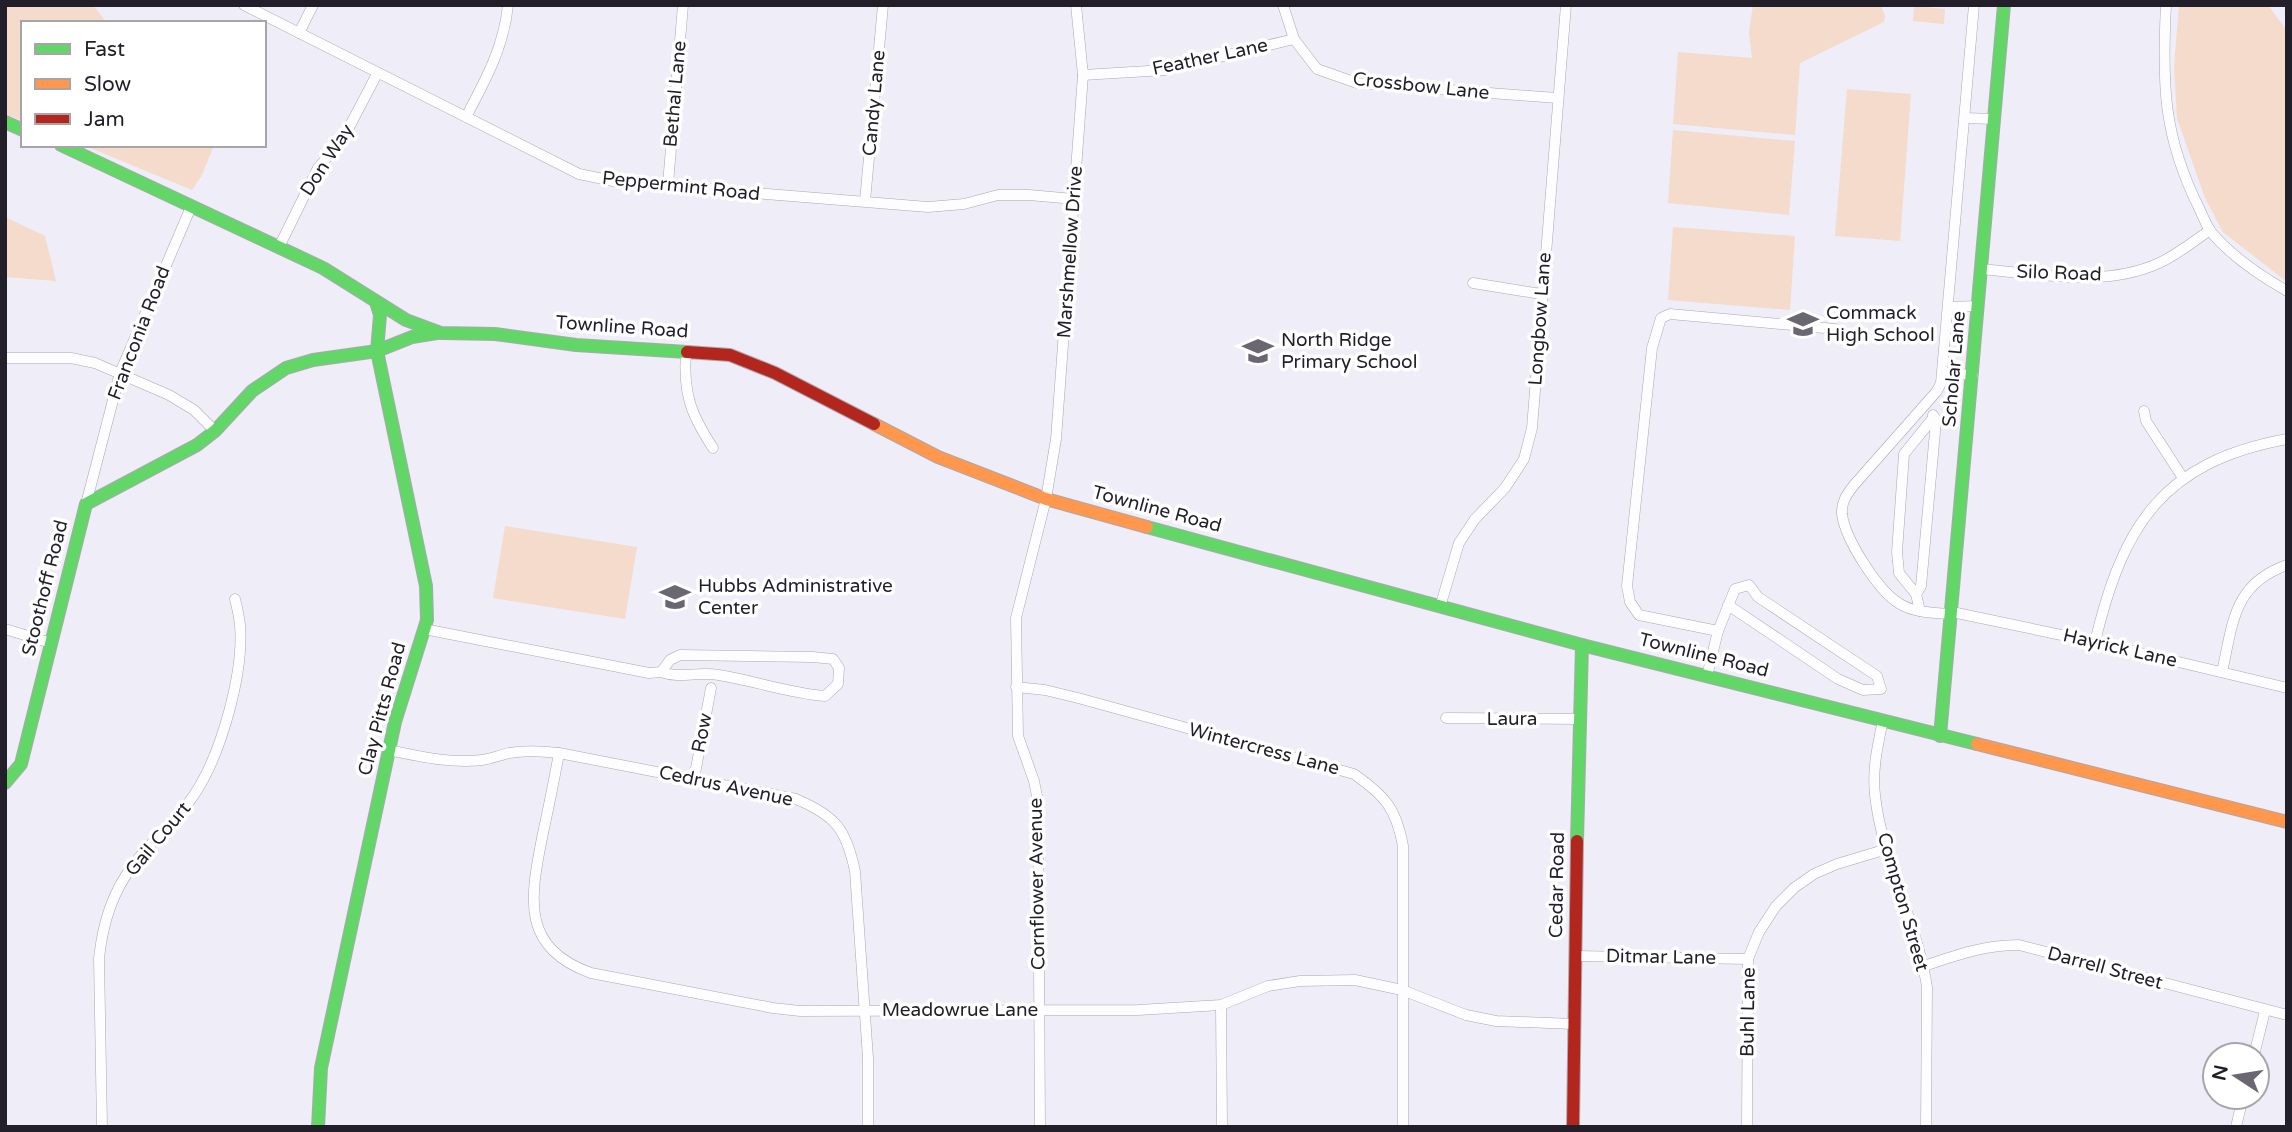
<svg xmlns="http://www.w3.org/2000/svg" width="2292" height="1132" font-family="'Varela Round',sans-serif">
	<rect width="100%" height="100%" fill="#efedf7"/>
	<!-- green -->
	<g fill="#f4dbcc">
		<polygon points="5,5 93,5 107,23 23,23 23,121 5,114"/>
		<polygon points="1753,5 1881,5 1885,16 1884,22 1800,63 1795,135 1673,124 1678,52 1752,58 1749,32"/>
		<polygon points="2179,5 2268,5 2287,31 2287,282 2223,232 2205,198 2177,118 2174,67"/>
		<polygon points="1914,6 1945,9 1944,24 1913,21"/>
		<polygon points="1847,89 1911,94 1900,241 1835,236"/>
		<polygon points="1673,130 1795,141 1789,215 1668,203"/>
		<polygon points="83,145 214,145 202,175 192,190"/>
		<polygon points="5,217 45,236 56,281 5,277"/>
		<polygon points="1673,227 1795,236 1790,310 1668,300"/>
		<polygon points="505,526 637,547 625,619 493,598"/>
	</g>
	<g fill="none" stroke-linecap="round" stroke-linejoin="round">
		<!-- street casing -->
		<g stroke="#aaa8b1" stroke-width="11">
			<g id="street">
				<polyline points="244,5 579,174 618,182 668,184 742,192 928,207 964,204 998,195 1029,195 1074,199"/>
				<polyline points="1283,5 1294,39 1317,69 1357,83 1557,98"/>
				<path d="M2166,5C2162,84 2163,136 2199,208C2203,216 2206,225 2211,232C2232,257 2259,275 2287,291"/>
				<polyline points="299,33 313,5"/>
				<polyline points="1083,75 1165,70 1294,39"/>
				<path d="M466,117C485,81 504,47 508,5"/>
				<polyline points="1965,118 1994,119"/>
				<polyline points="668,184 683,5"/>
				<polyline points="865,201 883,5"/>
				<polyline points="279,247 318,168 343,139 377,74"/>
				<path d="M1981,269C2039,274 2105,288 2159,263C2177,255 2194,241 2210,230"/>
				<polyline points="1473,283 1541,294"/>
				<polyline points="1949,307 1978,306"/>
				<path d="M686,351C683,393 690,413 713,448"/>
				<polyline points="5,358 71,358 95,363 169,395 194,410 215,431"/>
				<polyline points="1943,373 1973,375"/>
				<polyline points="2144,411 2146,421 2183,478"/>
				<polyline points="86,504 120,373 191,207"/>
				<polyline points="1916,594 1921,586 1936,421 1933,415"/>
				<polyline points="1440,607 1459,543 1475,519 1505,488 1524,459 1532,428 1566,5"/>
				<polyline points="1920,611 1916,594 1899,573 1897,552 1904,454 1934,417"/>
				<polyline points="1952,612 2095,642 2287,688"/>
				<path d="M1952,614C1935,613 1915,613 1900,604C1878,591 1845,539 1842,514C1841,502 1847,494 1854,485L1937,391L1941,383L1974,5"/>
				<polyline points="5,629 51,643"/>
				<path d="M424,629L649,673L661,672L670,660L680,655L813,657L833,659L839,668L838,684L825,696C789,693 755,681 719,675C699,671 680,679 661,672"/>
				<polyline points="1718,631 1639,615 1630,602 1627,586 1652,348 1661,318 1670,314 1835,329"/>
				<path d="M2095,642C2123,525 2162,462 2287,439"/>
				<path d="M2222,672C2233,623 2233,584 2287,565"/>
				<polyline points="1707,676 1718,631 1735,589 1749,585 1758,597 1877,676 1881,689 1863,690 1838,679 1728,605"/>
				<path d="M1016,687L1045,690L1078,698L1354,774C1385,796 1396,808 1403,846V1127"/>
				<polyline points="1446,718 1579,719"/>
				<path d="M1883,720C1878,744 1872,769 1875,795C1882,860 1917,922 1927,987L1926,1127"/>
				<path d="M388,750C419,756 450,764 482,760C491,759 500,755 509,753C526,750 542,751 559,753L796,799C836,816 846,829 855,871L868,1058V1127"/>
				<path d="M559,753C554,781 548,810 542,838C530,899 521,948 591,973L773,1008L800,1011L1138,1010L1221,1005L1268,986L1300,981L1355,980L1402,990L1466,1015L1496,1021L1574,1024"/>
				<polyline points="694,779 711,688"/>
				<polyline points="1575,956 1748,959"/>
				<path d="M1924,966C1956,955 1984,945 2019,945L2287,1015"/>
				<polyline points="1221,1005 1222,1127"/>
				<polyline points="2254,1055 2265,1011"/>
				<path d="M102,1127L99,958C103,923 112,892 134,864C152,840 177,820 194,795C221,755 244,673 240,625C239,616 237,607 235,599"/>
				<polyline points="1040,1127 1038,801 1034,781 1018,736 1016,618 1046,499 1056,439 1083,75 1076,5"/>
				<polyline points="1747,1127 1748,959 1759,932 1776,906 1794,888 1814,874 1837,864 1887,849"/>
				<polyline points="2236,1127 2243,1097"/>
			</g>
		</g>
		<!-- fast casing -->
		<g stroke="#aaa8b1" stroke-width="14">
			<g id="fast">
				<polyline points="5,122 23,130"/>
				<polyline points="61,145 323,268 406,320 441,333 495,334 576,345 687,352"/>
				<polyline points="1147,527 1582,645 1977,744"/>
				<polyline points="1940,736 2004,5"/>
				<polyline points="5,783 21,764 86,504 197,445 215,431 252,391 286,368 313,360 377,351 412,337 437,333"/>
				<polyline points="1577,841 1582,645"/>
				<polyline points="318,1127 321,1068 395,722 427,620 426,586 377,351 380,315 376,302"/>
			</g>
		</g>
		<!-- slow casing -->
		<g stroke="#aaa8b1" stroke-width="14">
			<g id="slow">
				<polyline points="874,424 938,457 1046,499 1147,527"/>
				<polyline points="1977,744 2287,822"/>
			</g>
		</g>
		<!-- jam casing -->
		<g stroke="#aaa8b1" stroke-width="14">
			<g id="jam">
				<polyline points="687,352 730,355 775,373 874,424"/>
				<polyline points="1573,1127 1577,841"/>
			</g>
		</g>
		<!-- street -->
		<use href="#street" stroke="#fdfcfe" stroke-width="10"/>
		<!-- fast -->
		<use href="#fast" stroke="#63d668" stroke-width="12"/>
		<!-- slow -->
		<use href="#slow" stroke="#ff974d" stroke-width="12"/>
		<!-- jam -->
		<use href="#jam" stroke="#b3261e" stroke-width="12"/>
	</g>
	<!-- icons -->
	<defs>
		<g id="school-bare" transform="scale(2.415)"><path d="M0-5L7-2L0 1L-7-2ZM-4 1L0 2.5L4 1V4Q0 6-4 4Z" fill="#6a6772" stroke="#fff" stroke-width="2.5" paint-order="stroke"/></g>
	</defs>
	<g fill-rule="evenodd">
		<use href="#school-bare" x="1803" y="324"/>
		<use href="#school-bare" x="1258" y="351"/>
		<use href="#school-bare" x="675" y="597"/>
	</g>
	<g text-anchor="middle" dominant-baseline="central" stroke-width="7" stroke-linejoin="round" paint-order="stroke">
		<!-- street labels -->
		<g font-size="19" fill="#221f2a" stroke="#fff">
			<text transform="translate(1210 57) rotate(-12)">Feather Lane</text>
			<text transform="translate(1421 86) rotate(6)">Crossbow Lane</text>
			<text transform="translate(675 94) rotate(-85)">Bethal Lane</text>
			<text transform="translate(874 103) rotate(-85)">Candy Lane</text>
			<text transform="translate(327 160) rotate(-57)">Don Way</text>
			<text transform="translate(681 186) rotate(6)">Peppermint Road</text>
			<text transform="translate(1070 252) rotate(-86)">Marshmellow Drive</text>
			<text transform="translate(2059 273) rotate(2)">Silo Road</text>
			<text transform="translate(1540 319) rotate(-86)">Longbow Lane</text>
			<text transform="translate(622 327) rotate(4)">Townline Road</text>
			<text transform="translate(139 333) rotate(-69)">Franconia Road</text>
			<text transform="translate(1954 369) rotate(-85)">Scholar Lane</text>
			<text transform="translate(1157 509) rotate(15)">Townline Road</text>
			<text transform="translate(45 588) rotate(-76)">Stoothoff Road</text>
			<text transform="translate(2120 648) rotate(13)">Hayrick Lane</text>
			<text transform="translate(1704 655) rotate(14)">Townline Road</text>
			<text transform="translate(382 709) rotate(-75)">Clay Pitts Road</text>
			<text x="1512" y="719">Laura</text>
			<text transform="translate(702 733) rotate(-79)">Row</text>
			<text transform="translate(1264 749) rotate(15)">Wintercress Lane</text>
			<text transform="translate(726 786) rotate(12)">Cedrus Avenue</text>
			<text transform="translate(158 839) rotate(-50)">Gail Court</text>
			<text transform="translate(1037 884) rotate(-91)">Cornflower Avenue</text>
			<text transform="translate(1557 885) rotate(-89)">Cedar Road</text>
			<text transform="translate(1903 902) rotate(74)">Compton Street</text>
			<text transform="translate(1661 957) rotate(1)">Ditmar Lane</text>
			<text transform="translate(2105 968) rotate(15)">Darrell Street</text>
			<text x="960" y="1010">Meadowrue Lane</text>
			<text transform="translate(1748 1012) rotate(-89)">Buhl Lane</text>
		</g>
		<!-- poi labels -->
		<g font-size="19" fill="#221f2a" stroke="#fff" text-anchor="start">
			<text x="1826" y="313">Commack<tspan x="1826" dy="22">High School</tspan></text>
			<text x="1281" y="340">North Ridge<tspan x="1281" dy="22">Primary School</tspan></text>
			<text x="698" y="586">Hubbs Administrative<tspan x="698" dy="22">Center</tspan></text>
		</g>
	</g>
	<!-- border -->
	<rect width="2292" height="1132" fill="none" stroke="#221f2a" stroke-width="14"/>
	<!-- legend -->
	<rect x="21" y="21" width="245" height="126" fill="#ffffff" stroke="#a7a5aa" stroke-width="2"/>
	<rect x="35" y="44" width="35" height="10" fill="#63d668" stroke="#a7a5aa" stroke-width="2"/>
	<text x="84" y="56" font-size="21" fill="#221f2a">Fast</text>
	<rect x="35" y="79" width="35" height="10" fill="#ff974d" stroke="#a7a5aa" stroke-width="2"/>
	<text x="84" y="91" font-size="21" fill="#221f2a">Slow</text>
	<rect x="35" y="114" width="35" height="10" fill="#b3261e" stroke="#a7a5aa" stroke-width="2"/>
	<text x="84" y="126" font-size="21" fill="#221f2a">Jam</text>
	<!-- north arrow -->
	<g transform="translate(2236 1076) rotate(282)"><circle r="33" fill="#ffffff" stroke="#a7a5aa" stroke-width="2"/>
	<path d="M0-5L12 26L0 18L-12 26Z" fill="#6a6772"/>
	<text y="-10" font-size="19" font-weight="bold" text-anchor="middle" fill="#221f2a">N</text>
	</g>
</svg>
